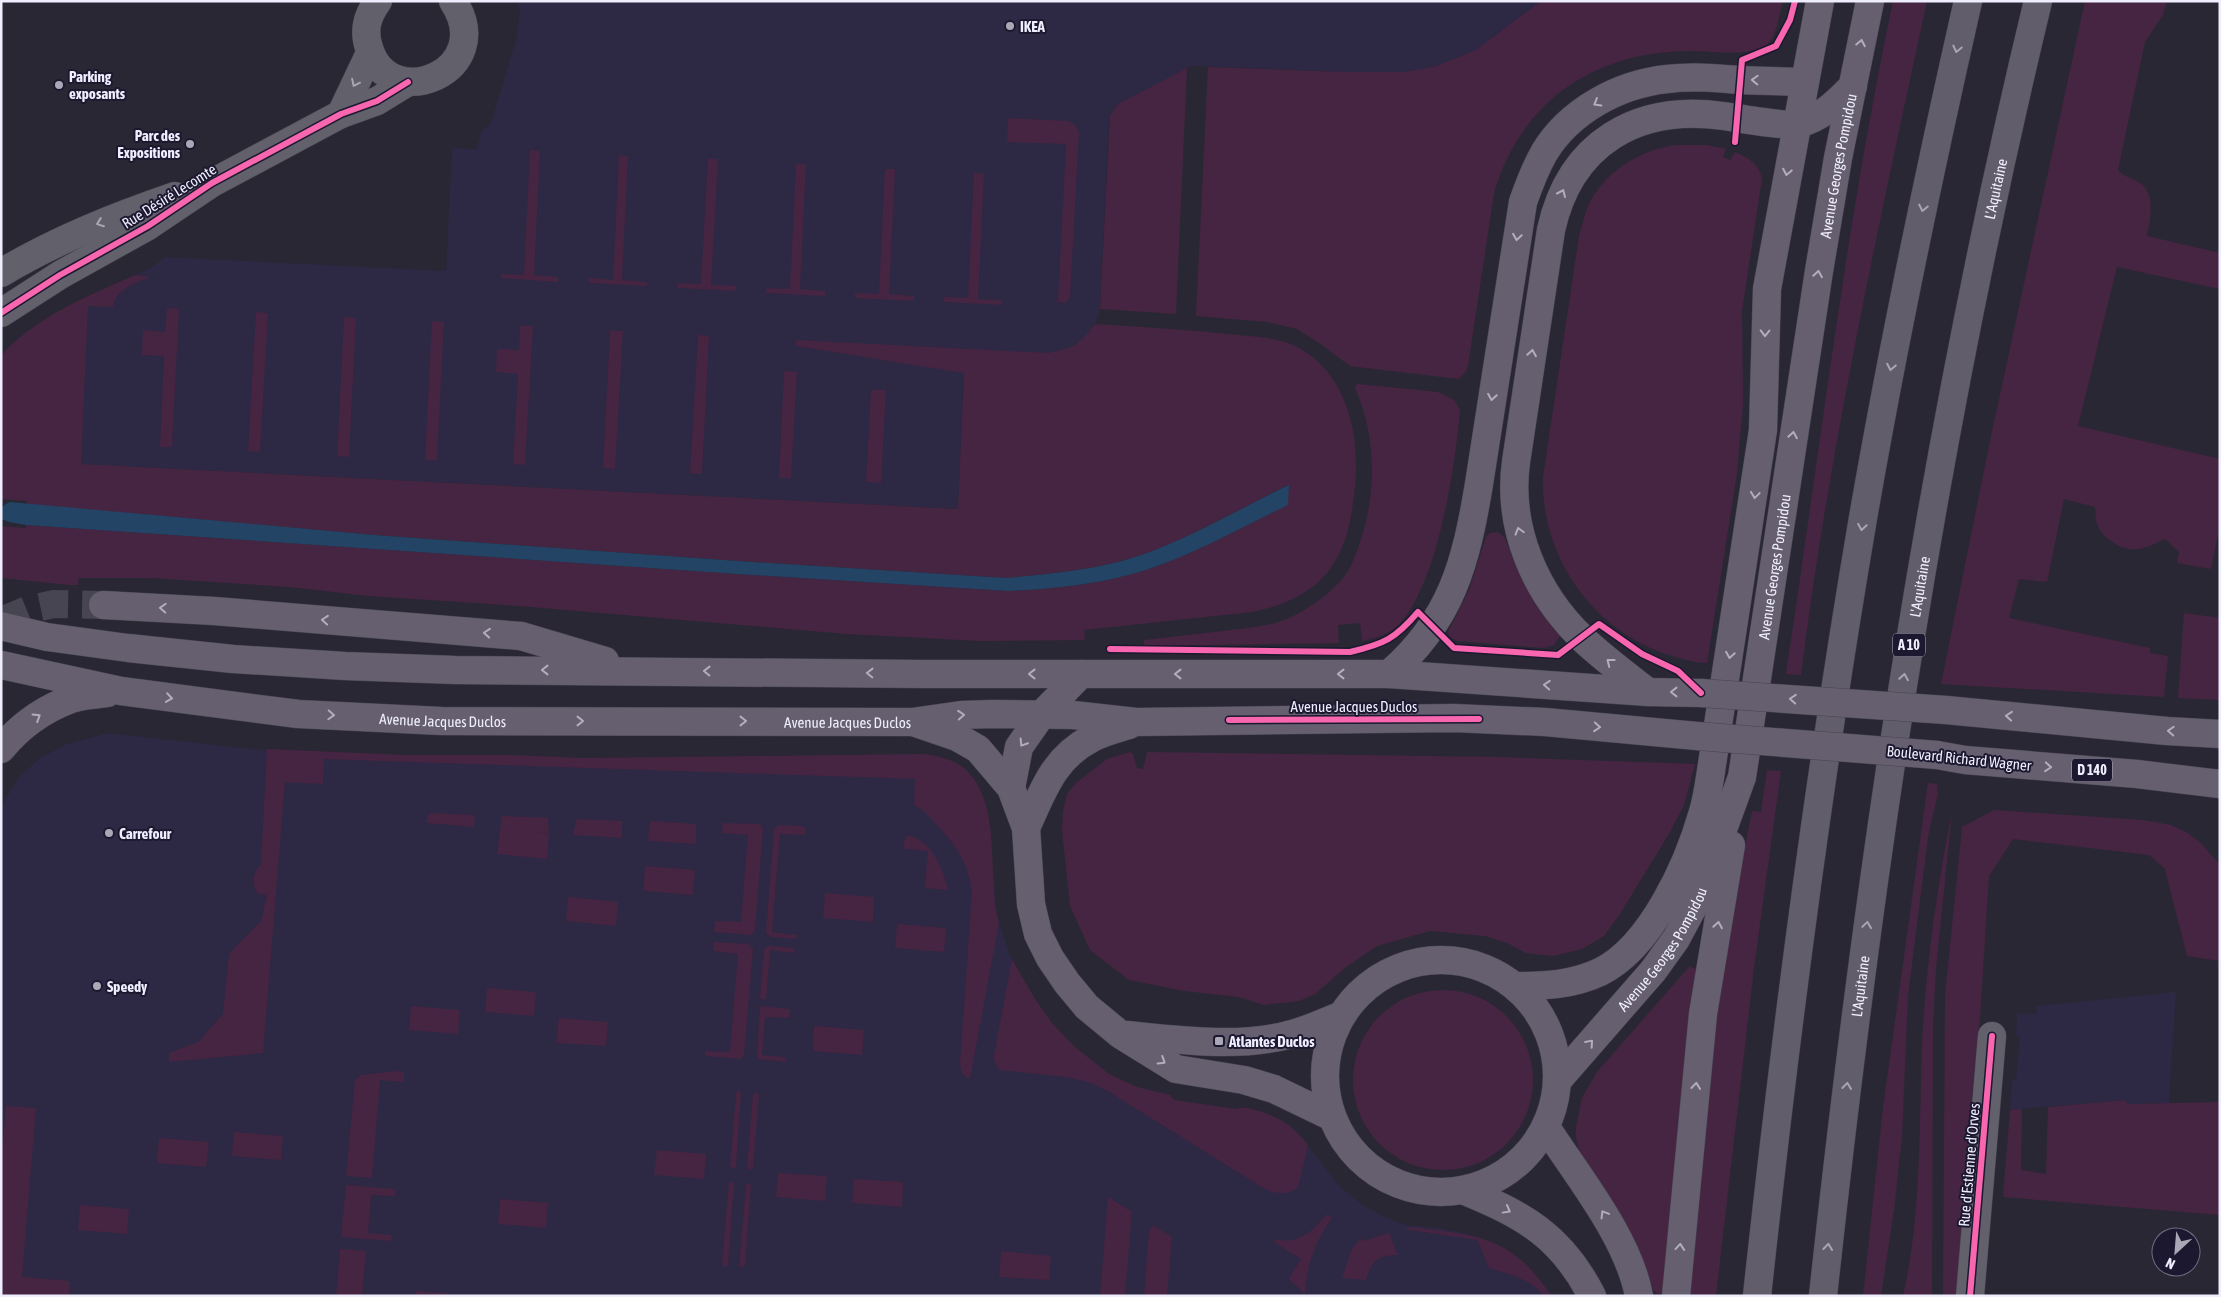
<svg xmlns="http://www.w3.org/2000/svg" width="2221" height="1297" font-family="'Asap Condensed',sans-serif">
	<rect width="100%" height="100%" fill="#2a2734"/>
	<!-- built -->
	<g fill="#2d2844">
		<polygon points="516,1 1541,1 1476,50 1437,66 1404,72 1343,72 1196,66 1187,68 1115,107 1110,115 1109,121 1100,309 1095,324 1083,340 1068,349 964,373 958,509 80,464 88,296 151,268 165,257 446,271 452,148 477,149 481,132 491,123 516,40 520,10"/>
		<polygon points="104,734 116,734 242,748 349,757 484,760 924,754 956,763 964,768 976,783 987,806 996,910 1009,954 1035,999 1052,1023 1074,1046 1109,1074 1137,1087 1170,1095 1174,1100 1236,1109 1243,1107 1283,1120 1297,1131 1338,1185 1363,1205 1384,1217 1406,1225 1440,1228 1480,1237 1541,1281 1553,1296 1,1296 1,807 18,778 40,758 67,744"/>
		<polygon points="2176,992 2169,1103 2128,1104 2125,1100 2010,1110 2012,1081 2016,1080 2020,1036 2016,1036 2017,1014 2037,1013 2036,1006"/>
	</g>
	<!-- green -->
	<g fill="#452542">
		<path d="M1541,1H1783C1779,14 1777,39 1765,46C1743,58 1710,50 1686,51C1592,53 1521,102 1494,193L1468,366L1466,372L1458,379L1350,366L1319,343L1297,329L1267,322L1196,316L1208,67L1343,72H1404L1437,66L1476,50Z"/>
		<path d="M1893,1H1927C1879,224 1829,449 1801,675L1786,674C1820,450 1846,224 1893,1Z"/>
		<path d="M2085,1H2167L2163,15L2145,42L2118,170C2124,177 2130,177 2138,182C2157,192 2150,220 2147,236L2220,253V289L2117,267L2078,426L2220,459V524L2211,569L2177,563L2179,552L2165,539C2145,549 2130,555 2111,541C2105,537 2101,533 2098,526C2095,521 2096,513 2095,507L2064,499L2047,582L2019,579L2009,618L2150,648V653L2168,656L2164,697L1941,684L1990,441Z"/>
		<polygon points="1187,68 1176,314 1100,309 1110,115 1118,104"/>
		<polygon points="1008,118 1068,121 1075,125 1079,132 1070,298 1065,303 1058,302 1066,144 1007,142"/>
		<path d="M1676,145H1706L1726,149L1723,157L1730,160L1735,152C1748,158 1759,163 1762,179L1742,311L1743,403L1737,474L1707,663C1694,663 1679,658 1666,654C1591,628 1541,556 1543,477L1579,236C1583,224 1585,210 1591,200C1609,169 1641,150 1676,145Z"/>
		<polygon points="530,150 540,151 534,275 558,277 558,282 501,278 501,274 524,275"/>
		<polygon points="619,155 628,156 622,280 647,282 647,286 589,283 589,278 613,280"/>
		<polygon points="708,159 718,159 711,285 736,286 736,291 678,288 678,283 701,284"/>
		<polygon points="796,164 806,164 800,289 825,291 825,296 766,293 767,288 790,289"/>
		<polygon points="885,169 895,169 889,294 914,296 914,301 855,298 855,293 879,294"/>
		<polygon points="974,173 984,174 978,299 1002,300 1002,305 944,302 944,297 968,298"/>
		<path d="M135,275L150,277C135,283 116,289 113,307L88,306L81,464L958,509L964,373L796,346V340L1048,353C1074,348 1079,345 1095,324C1143,327 1191,330 1238,335C1259,337 1282,338 1301,349C1353,380 1362,448 1353,503C1350,528 1343,553 1327,573C1309,595 1279,607 1252,612L1084,630L1085,640L981,641L847,634L520,606L369,596L289,587L151,578H79L78,585H70L1,578V526L26,528V525L737,574L1008,591C1054,589 1102,584 1146,570C1195,554 1242,527 1288,504V485C1241,508 1194,536 1144,554C1102,569 1050,574 1006,578L738,561L374,535L27,504V501L1,499V356C33,318 90,295 135,275Z"/>
		<polygon points="167,308 179,309 172,447 160,447 164,356 142,355 143,330 165,332"/>
		<polygon points="256,312 268,313 260,452 248,451"/>
		<polygon points="344,317 356,318 349,457 337,456"/>
		<polygon points="432,321 444,322 437,460 425,460"/>
		<polygon points="520,326 533,326 525,465 513,464 518,374 496,372 497,349 519,350"/>
		<polygon points="610,331 623,331 615,469 603,468"/>
		<polygon points="698,335 709,336 702,474 690,473"/>
		<polygon points="784,371 797,372 791,478 779,478"/>
		<path d="M1357,384L1438,392L1454,400L1460,410C1456,463 1436,600 1391,631C1383,636 1372,639 1362,641L1360,623L1338,625L1339,643L1144,646V640C1170,637 1196,634 1223,631C1245,628 1269,627 1289,618C1309,609 1333,592 1346,574C1353,564 1357,551 1361,539C1377,490 1376,435 1355,388Z"/>
		<polygon points="871,390 886,390 881,483 866,482"/>
		<path d="M1498,532L1505,538C1518,574 1534,608 1560,636L1554,645L1544,648L1457,641L1449,636L1448,632L1469,590L1486,537L1490,533Z"/>
		<polygon points="2184,613 2220,618 2220,700 2178,698"/>
		<path d="M267,749L406,755H513L583,758L924,754C938,756 953,759 964,768C1004,803 986,876 999,923L970,1079L962,1074L960,1064L972,891C968,862 955,844 935,823C928,816 923,809 914,805L915,779L324,759L323,784L285,782L263,1053L169,1062V1053L198,1042L223,1014L229,954L261,921L267,895L258,894C251,882 252,875 261,864Z"/>
		<polygon points="1130,752 1133,754 1137,768 1143,769 1147,752 1498,757 1695,764 1684,805 1670,832 1620,914 1604,936 1582,949 1553,956 1526,953 1507,943 1485,936 1430,931 1377,946 1346,967 1315,994 1299,1001 1264,1005 1239,997 1184,991 1129,980 1090,950 1070,906 1062,831 1063,811 1067,794 1076,783 1107,759"/>
		<polygon points="1767,770 1781,771 1754,968 1716,1296 1685,1296 1709,1030 1752,811 1761,812"/>
		<polygon points="1928,783 1937,784 1938,793 1928,837 1908,996 1902,1136 1894,1210 1881,1296 1863,1296 1883,1108"/>
		<polygon points="1994,810 2143,820 2171,825 2186,832 2200,842 2220,865 2220,961 2187,956 2165,869 2149,855 2013,839 1989,876 1980,1017 1959,1296 1943,1296 1945,995 1962,827"/>
		<path d="M1952,812L1936,969L1933,1028L1932,1296H1903C1922,1212 1919,1127 1922,1042C1926,965 1937,888 1952,812Z"/>
		<polygon points="431,813 473,815 475,819 474,827 427,823 427,817"/>
		<polygon points="502,816 548,818 549,833 537,832 549,834 547,859 497,854"/>
		<polygon points="577,819 622,821 622,838 573,835"/>
		<polygon points="652,821 696,824 696,844 648,841 649,825"/>
		<polygon points="723,823 760,824 763,829 755,929 752,935 714,932 715,921 741,922 748,835 722,833"/>
		<polygon points="779,825 802,826 805,828 805,835 780,834 779,845 772,932 797,935 796,939 772,937 766,933 774,829"/>
		<path d="M907,835C931,839 944,870 948,890L925,888L928,851L905,849L903,846Z"/>
		<polygon points="645,866 695,870 693,895 643,891"/>
		<polygon points="825,893 874,897 873,922 823,918"/>
		<polygon points="568,897 618,902 616,926 566,921"/>
		<polygon points="897,924 946,928 944,952 895,948"/>
		<polygon points="714,942 748,944 753,949 744,1055 741,1059 705,1056 705,1051 730,1052 738,954 713,951"/>
		<polygon points="768,946 794,948 795,953 770,950 766,1000 760,999 764,950"/>
		<path d="M1012,959L1035,999L1052,1023L1074,1046L1109,1074L1137,1087L1170,1095L1174,1100L1236,1109C1245,1106 1251,1109 1259,1111C1281,1118 1294,1127 1308,1145L1298,1187C1289,1196 1275,1194 1265,1189L1106,1090L1091,1083L1066,1077L1000,1070L994,1061V1055Z"/>
		<polygon points="1690,966 1697,970 1663,1293 1658,1294 1653,1290 1638,1254 1581,1160 1576,1137 1576,1127 1582,1098 1597,1072"/>
		<polygon points="487,988 536,992 534,1016 485,1012"/>
		<circle cx="1443" cy="1080" r="90"/>
		<polygon points="411,1006 460,1010 458,1034 409,1030"/>
		<polygon points="760,1006 790,1009 789,1018 765,1017 762,1055 786,1057 785,1062 757,1059"/>
		<polygon points="559,1018 608,1022 606,1046 556,1043"/>
		<polygon points="814,1026 864,1030 862,1055 813,1051"/>
		<polygon points="399,1071 404,1073 404,1082 380,1080 372,1178 346,1176 355,1080 361,1075"/>
		<polygon points="739,1090 741,1094 736,1166 733,1169 730,1166 736,1094"/>
		<polygon points="756,1092 759,1095 753,1167 750,1170 747,1168 753,1095"/>
		<polygon points="2125,1100 2128,1104 2220,1102 2220,1215 2003,1197 2010,1110 2022,1109 2021,1170 2046,1174 2048,1107"/>
		<polygon points="6,1106 36,1108 22,1277 70,1281 69,1296 1,1296 1,1141 3,1141"/>
		<polygon points="234,1132 283,1136 281,1160 232,1156"/>
		<polygon points="159,1138 209,1142 206,1167 157,1163"/>
		<polygon points="657,1150 706,1154 704,1179 654,1175"/>
		<polygon points="778,1173 827,1176 825,1201 776,1197"/>
		<polygon points="854,1179 903,1182 902,1207 852,1203"/>
		<polygon points="732,1181 734,1184 728,1265 725,1267 722,1264 729,1182"/>
		<polygon points="748,1182 751,1185 745,1265 742,1268 739,1266 746,1185"/>
		<polygon points="346,1185 396,1189 395,1196 371,1195 368,1233 392,1235 391,1241 341,1237"/>
		<polygon points="1108,1197 1132,1212 1125,1296 1100,1296"/>
		<polygon points="500,1199 548,1203 546,1228 498,1224"/>
		<polygon points="80,1205 129,1209 127,1234 78,1230"/>
		<path d="M1327,1214L1332,1218C1315,1242 1307,1264 1305,1294L1289,1279L1301,1259L1274,1242L1276,1239C1298,1246 1315,1229 1327,1214Z"/>
		<polygon points="1153,1225 1172,1237 1167,1296 1144,1296 1149,1231"/>
		<path d="M1411,1227C1476,1235 1513,1236 1551,1296H1544C1533,1280 1507,1273 1489,1268L1477,1240L1404,1229Z"/>
		<path d="M1389,1233L1398,1255C1378,1255 1371,1261 1366,1280L1342,1278L1351,1251L1360,1239L1363,1241Z"/>
		<polygon points="340,1249 366,1251 362,1296 336,1296"/>
		<polygon points="1001,1251 1051,1256 1049,1280 999,1277"/>
		<polygon points="416,1291 464,1295 464,1296 415,1296"/>
	</g>
	<!-- water -->
	<path fill="#234465" d="M1289,485L1288,505C1242,527 1195,554 1146,570C1102,584 1054,589 1008,591L737,574L26,525L9,522L1,519C1,509 1,506 10,502L374,535L738,561L1006,578C1050,574 1103,569 1144,554C1194,536 1241,508 1289,485Z"/>
	<g fill="none" stroke-linecap="round" stroke-linejoin="round">
		<!-- primary-tunnel -->
		<polyline stroke="#484552" stroke-width="28" stroke-dasharray="28 14" stroke-linecap="butt" points="1,621 30,609 54,604 103,605"/>
		<!-- street casing -->
		<g stroke="#474550" stroke-width="29">
			<g id="street">
				<path d="M378,1C367,16 363,30 369,48C389,116 499,71 453,1"/>
				<polyline points="341,114 370,53"/>
				<path d="M1,273C56,240 114,217 175,196"/>
				<polyline points="1,313 60,275 148,226 212,183 341,114 377,101 408,82"/>
				<polyline points="1970,1296 1992,1036"/>
			</g>
		</g>
		<!-- primary casing -->
		<g stroke="#474550" stroke-width="29">
			<g id="primary">
				<polyline points="103,605 214,611 521,636 605,661"/>
				<polyline points="1,626 47,637 128,648 233,659 345,666 455,670 924,674 1389,674 1648,692 1701,693"/>
				<path id="s1" d="M1,665L121,691L298,714L441,721L912,722L961,715L992,714L1073,715L1136,722L1454,718L1545,722L1697,736"/>
				<path d="M1389,674C1452,620 1466,562 1479,484L1523,202C1529,185 1535,169 1544,153C1569,111 1619,84 1667,79C1691,76 1715,78 1739,80C1760,81 1782,81 1803,82"/>
				<path d="M1648,692C1626,675 1603,658 1583,639C1535,593 1507,528 1516,462L1551,230C1570,143 1637,104 1723,116C1737,118 1787,127 1798,124C1823,117 1836,103 1853,86"/>
				<polyline points="1946,710 2167,731 2220,734"/>
				<polyline points="916,723 957,737 978,749 1011,788 1026,828 1031,904 1038,934 1050,958 1067,983 1087,1007 1121,1035 1176,1069 1244,1080 1274,1089 1332,1117"/>
				<path d="M1,749C19,727 44,709 71,699C82,695 95,695 107,693"/>
				<polyline points="1937,755 1965,760 2137,774 2220,784"/>
				<polyline points="1011,788 1019,747 1042,714 1081,674"/>
				<path d="M1026,828C1043,791 1053,758 1092,738C1103,732 1116,729 1129,725"/>
				<circle cx="1441" cy="1076" r="116"/>
				<path d="M1515,986C1545,986 1572,985 1600,972C1651,947 1688,865 1703,812C1707,799 1709,784 1711,771L1763,430L1767,289L1820,1"/>
				<path d="M1127,1035C1179,1040 1237,1048 1288,1035C1306,1031 1324,1022 1342,1015"/>
				<path id="s2" d="M1558,1080L1653,971L1676,939L1698,898L1742,777L1819,271L1838,158L1870,1"/>
				<path d="M1546,1127C1578,1177 1628,1237 1639,1296"/>
				<path d="M1463,1190C1523,1215 1561,1235 1592,1296"/>
				<polyline points="1676,1296 1703,1014 1731,845"/>
			</g>
		</g>
		<!-- highway casing -->
		<g stroke="#474550" stroke-width="29">
			<g id="highway">
				<path d="M1757,1296C1785,1036 1819,776 1863,518C1893,345 1929,173 1968,1"/>
				<path id="s3" d="M1823,1296C1870,860 1935,427 2038,1"/>
			</g>
		</g>
		<!-- street -->
		<use href="#street" stroke="#61606b" stroke-width="28"/>
		<!-- primary -->
		<use href="#primary" stroke="#655f6f" stroke-width="28"/>
		<!-- highway -->
		<use href="#highway" stroke="#615d6b" stroke-width="28"/>
		<!-- primary-bridge casing -->
		<g stroke="#474550" stroke-width="29" stroke-linecap="butt">
			<g id="primary-bridge">
				<polyline points="1701,693 1946,710"/>
				<polyline points="1697,736 1937,755"/>
			</g>
		</g>
		<!-- primary-bridge -->
		<use href="#primary-bridge" stroke="#655f6f" stroke-width="28"/>
		<!-- cycleway casing -->
		<g stroke="#1c182f" stroke-width="9">
			<g id="cycleway">
				<polyline points="1735,142 1742,60 1776,46 1790,20 1795,1"/>
				<polyline points="1,313 60,275 148,226 212,183 341,114 377,101 408,82"/>
				<path d="M1110,649L1350,652C1384,644 1395,639 1418,612L1454,648L1558,655L1599,624L1642,654L1678,671L1701,693"/>
				<polyline points="1229,720 1479,719"/>
				<polyline points="1970,1296 1992,1036"/>
			</g>
		</g>
		<!-- cycleway -->
		<use href="#cycleway" stroke="#f766af" stroke-width="6"/>
	</g>
	<!-- one-way arrows -->
	<defs><path id="oneway-chevron" d="M-2-3.5L2.5 0L-2 3.5" fill="none" stroke-width="1.6" stroke-linecap="round" stroke-linejoin="round" transform="scale(1.25)"/></defs>
	<g stroke="#b1aebe">
		<use href="#oneway-chevron" transform="translate(1861 43) rotate(-79)"/>
		<use href="#oneway-chevron" transform="translate(1755 80) rotate(-178)"/>
		<use href="#oneway-chevron" transform="translate(1597 103) rotate(150)"/>
		<use href="#oneway-chevron" transform="translate(1787 172) rotate(101)"/>
		<use href="#oneway-chevron" transform="translate(1562 193) rotate(-66)"/>
		<use href="#oneway-chevron" transform="translate(1517 237) rotate(99)"/>
		<use href="#oneway-chevron" transform="translate(1818 274) rotate(-81)"/>
		<use href="#oneway-chevron" transform="translate(1765 333) rotate(91)"/>
		<use href="#oneway-chevron" transform="translate(1532 353) rotate(-81)"/>
		<use href="#oneway-chevron" transform="translate(1492 397) rotate(99)"/>
		<use href="#oneway-chevron" transform="translate(1793 435) rotate(-81)"/>
		<use href="#oneway-chevron" transform="translate(1755 495) rotate(98)"/>
		<use href="#oneway-chevron" transform="translate(1519 531) rotate(-106)"/>
		<use href="#oneway-chevron" transform="translate(163 608) rotate(-177)"/>
		<use href="#oneway-chevron" transform="translate(325 620) rotate(-175)"/>
		<use href="#oneway-chevron" transform="translate(487 633) rotate(-175)"/>
		<use href="#oneway-chevron" transform="translate(1730 655) rotate(99)"/>
		<use href="#oneway-chevron" transform="translate(1610 662) rotate(-142)"/>
		<use href="#oneway-chevron" transform="translate(545 670) rotate(-180)"/>
		<use href="#oneway-chevron" transform="translate(707 671) rotate(-179)"/>
		<use href="#oneway-chevron" transform="translate(870 673) rotate(-179)"/>
		<use href="#oneway-chevron" transform="translate(1032 674) rotate(-180)"/>
		<use href="#oneway-chevron" transform="translate(1178 674) rotate(-180)"/>
		<use href="#oneway-chevron" transform="translate(1341 674) rotate(-180)"/>
		<use href="#oneway-chevron" transform="translate(1547 685) rotate(-176)"/>
		<use href="#oneway-chevron" transform="translate(1674 692) rotate(-180)"/>
		<use href="#oneway-chevron" transform="translate(169 698) rotate(8)"/>
		<use href="#oneway-chevron" transform="translate(1793 699) rotate(-176)"/>
		<use href="#oneway-chevron" transform="translate(331 715) rotate(3)"/>
		<use href="#oneway-chevron" transform="translate(961 715) rotate(-4)"/>
		<use href="#oneway-chevron" transform="translate(2009 716) rotate(-175)"/>
		<use href="#oneway-chevron" transform="translate(37 717) rotate(-32)"/>
		<use href="#oneway-chevron" transform="translate(580 721)"/>
		<use href="#oneway-chevron" transform="translate(743 721)"/>
		<use href="#oneway-chevron" transform="translate(1597 727) rotate(5)"/>
		<use href="#oneway-chevron" transform="translate(2171 731) rotate(-177)"/>
		<use href="#oneway-chevron" transform="translate(1023 743) rotate(122)"/>
		<use href="#oneway-chevron" transform="translate(2048 767) rotate(5)"/>
		<use href="#oneway-chevron" transform="translate(1718 925) rotate(-81)"/>
		<use href="#oneway-chevron" transform="translate(1590 1043) rotate(-49)"/>
		<use href="#oneway-chevron" transform="translate(1162 1061) rotate(32)"/>
		<use href="#oneway-chevron" transform="translate(1696 1086) rotate(-84)"/>
		<use href="#oneway-chevron" transform="translate(1507 1210) rotate(29)"/>
		<use href="#oneway-chevron" transform="translate(1604 1214) rotate(-121)"/>
		<use href="#oneway-chevron" transform="translate(1680 1247) rotate(-85)"/>
	</g>
	<g stroke="#a8a6b4">
		<use href="#oneway-chevron" transform="translate(1957 49) rotate(103)"/>
		<use href="#oneway-chevron" transform="translate(1923 208) rotate(102)"/>
		<use href="#oneway-chevron" transform="translate(1891 367) rotate(101)"/>
		<use href="#oneway-chevron" transform="translate(1862 527) rotate(99)"/>
		<use href="#oneway-chevron" transform="translate(1904 677) rotate(-81)"/>
		<use href="#oneway-chevron" transform="translate(1867 925) rotate(-82)"/>
		<use href="#oneway-chevron" transform="translate(1847 1086) rotate(-83)"/>
		<use href="#oneway-chevron" transform="translate(1828 1247) rotate(-84)"/>
	</g>
	<g stroke="#a8a7b4">
		<use href="#oneway-chevron" transform="translate(355 83) rotate(116)"/>
		<use href="#oneway-chevron" transform="translate(100 223) rotate(159)"/>
	</g>
	<!-- markers -->
	<g fill="#aaa8b7" stroke="#1c182f" stroke-width="2">
		<circle cx="1010" cy="26" r="5"/>
		<circle cx="59" cy="85" r="5"/>
		<circle cx="190" cy="144" r="5"/>
		<circle cx="109" cy="833" r="5"/>
		<circle cx="97" cy="986" r="5"/>
		<rect x="1214" y="1036" width="10" height="10" rx="2.5"/>
	</g>
	<g text-anchor="middle" dominant-baseline="central" stroke-width="4" stroke-linejoin="round" paint-order="stroke">
		<!-- shield labels -->
		<g fill="#1c182f" stroke="#b0aec0" stroke-width="1">
			<rect x="1893" y="633.5" width="32" height="23" rx="4"/>
			<rect x="2072" y="758.5" width="40" height="23" rx="4"/>
		</g>
		<g font-size="14" font-weight="bold" fill="#efeefe">
			<text x="1909" y="645">A 10</text>
			<text x="2092" y="770">D 140</text>
		</g>
		<!-- poi labels -->
		<g font-size="15" font-weight="bold" fill="#efeefe" stroke="#1c182f" text-anchor="start">
			<text x="1020" y="26">IKEA</text>
			<text x="69" y="76">Parking<tspan x="69" dy="17">exposants</tspan></text>
			<text x="180" y="135" text-anchor="end">Parc des<tspan x="180" dy="17">Expositions</tspan></text>
			<text x="119" y="833">Carrefour</text>
			<text x="107" y="986">Speedy</text>
			<text x="1229" y="1041">Atlantes Duclos</text>
		</g>
		<!-- street labels -->
		<g font-size="15" fill="#efeefe" stroke="#1c182f">
			<text stroke="none"><textPath href="#s2" startOffset="978">Avenue Georges Pompidou</textPath></text>
			<text stroke="none"><textPath href="#s3" startOffset="1121">L'Aquitaine</textPath></text>
			<text transform="translate(169 196) rotate(-32)">Rue Désiré Lecomte</text>
			<text stroke="none"><textPath href="#s2" startOffset="572">Avenue Georges Pompidou</textPath></text>
			<text stroke="none"><textPath href="#s3" startOffset="716">L'Aquitaine</textPath></text>
			<text x="1354" y="706">Avenue Jacques Duclos</text>
			<text stroke="none"><textPath href="#s1" startOffset="446">Avenue Jacques Duclos</textPath></text>
			<text stroke="none"><textPath href="#s1" startOffset="851">Avenue Jacques Duclos</textPath></text>
			<text transform="translate(1959 758) rotate(6)">Boulevard Richard Wagner</text>
			<text stroke="none"><textPath href="#s2" startOffset="168">Avenue Georges Pompidou</textPath></text>
			<text stroke="none"><textPath href="#s3" startOffset="312">L'Aquitaine</textPath></text>
			<text transform="translate(1969 1165) rotate(-85)">Rue d'Estienne d'Orves</text>
		</g>
	</g>
	<!-- border -->
	<rect width="2221" height="1297" fill="none" stroke="#efeefe" stroke-width="5"/>
	<!-- north arrow -->
	<g transform="translate(2176 1252) rotate(206)"><circle r="24" fill="#1c182f" stroke="#706e82"/>
	<path d="M0-4L9 19L0 12L-9 19Z" fill="#aaa8b7"/>
	<text y="-8" font-size="14" font-weight="bold" text-anchor="middle" fill="#efeefe">N</text>
	</g>
</svg>
